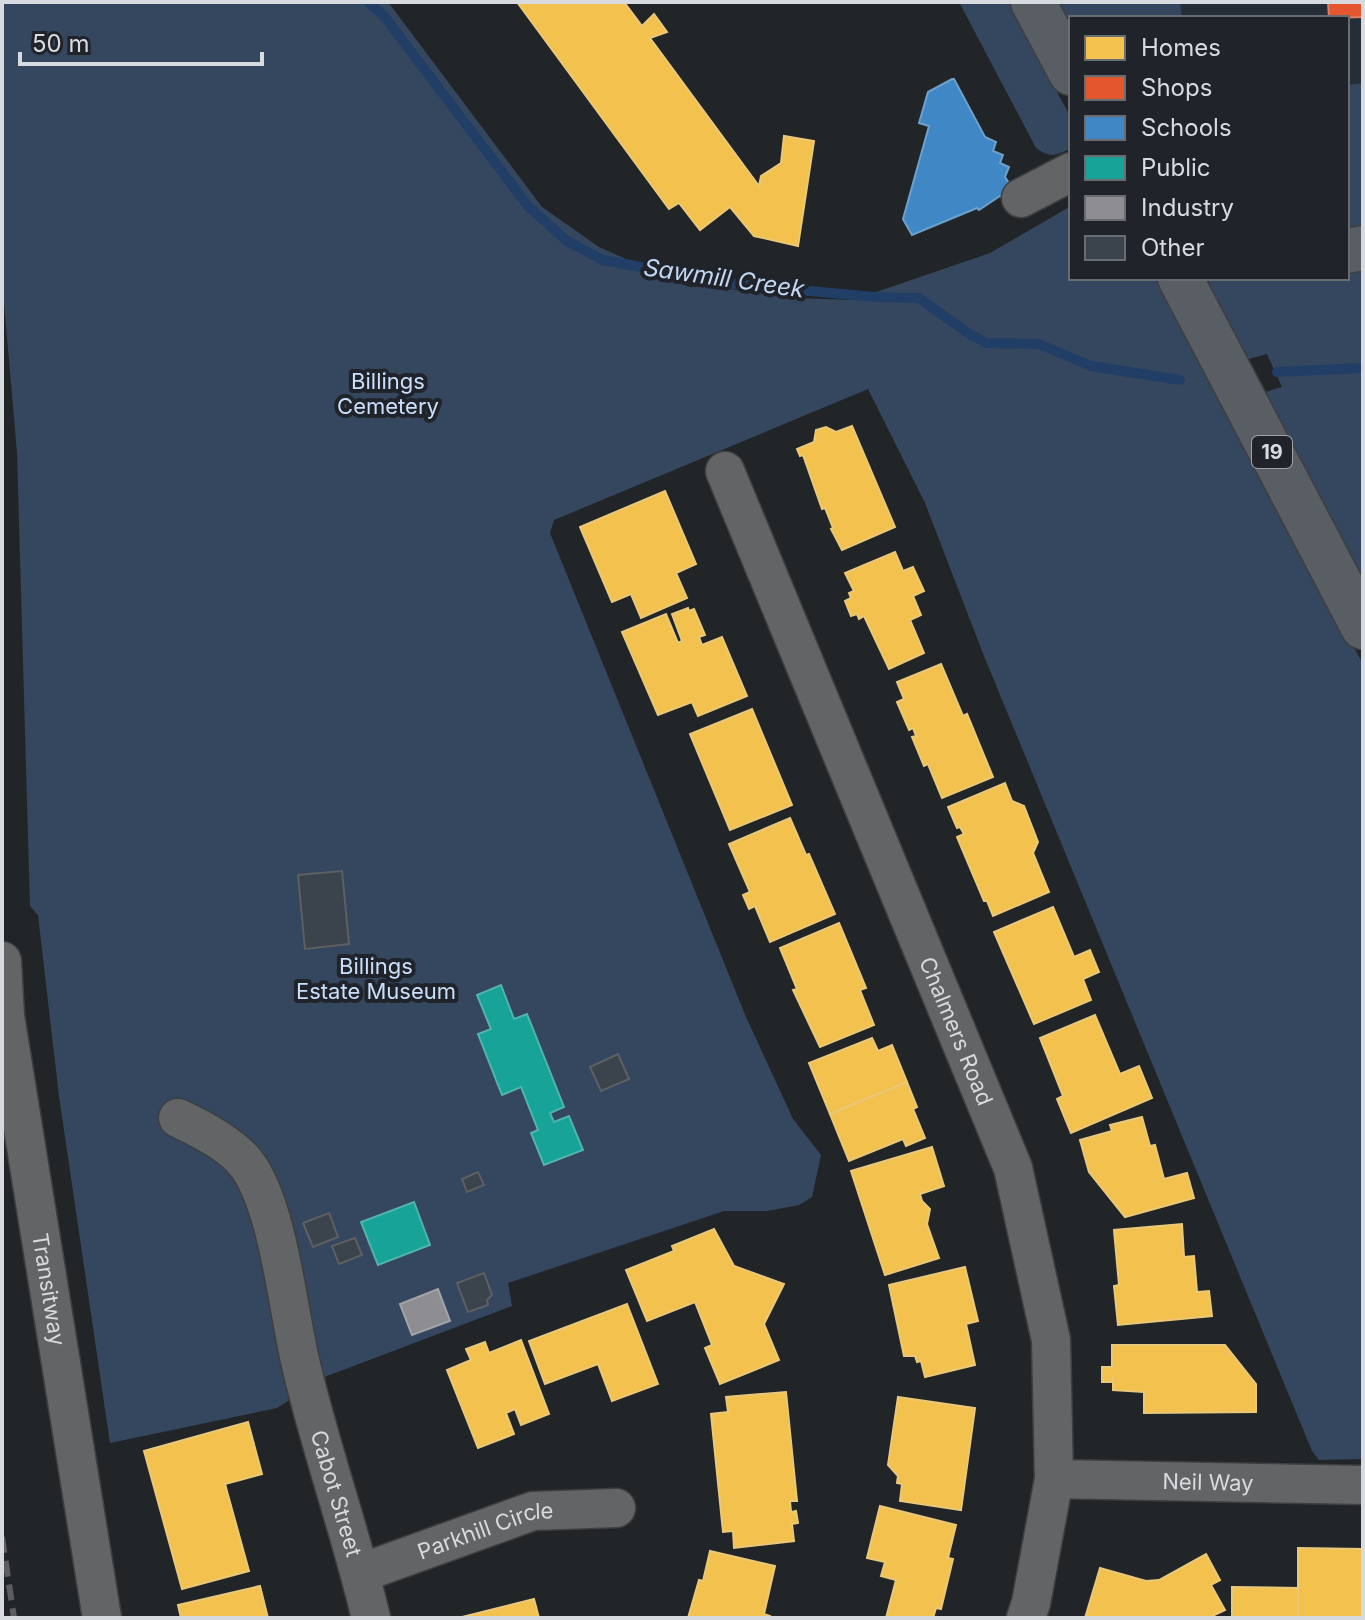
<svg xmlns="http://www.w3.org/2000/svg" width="1365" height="1620" font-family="Inter,sans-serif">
	<rect width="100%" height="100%" fill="#222528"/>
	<!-- built -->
	<polygon fill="#252d36" points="1157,2 1363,2 1363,83 1347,85 1347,18 1164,18"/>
	<!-- green -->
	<g fill="#35475e">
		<polygon points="2,2 388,2 542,207 599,247 689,287 707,286 795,298 853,300 990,253 1071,206 1071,278 1155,278 1363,664 1363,1459 1319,1460 1312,1451 984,656 925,503 868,389 554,520 550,533 746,1017 793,1119 821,1155 812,1197 799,1205 767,1211 724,1211 508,1283 512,1306 327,1376 277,1408 110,1443 59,1096 38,915 30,906 17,452 2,280"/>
		<path d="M959,2H1008L1071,118V148C1056,156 1050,158 1036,148Z"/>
		<polygon points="1053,2 1180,2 1182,18 1071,18 1071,36"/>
		<polygon points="1363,83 1363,232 1347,237 1347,85"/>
		<polygon points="1363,261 1363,579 1262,393 1282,387 1267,354 1245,360 1207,278 1347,278 1347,264"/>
	</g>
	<!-- homes -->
	<g fill="#f2c14e" stroke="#eac879" stroke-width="2">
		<polygon points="517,2 624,2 642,26 654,14 667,32 650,38 759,186 761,176 781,163 784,136 814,141 798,246 754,236 730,207 700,230 679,203 669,209"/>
		<polygon points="852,426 895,527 842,550 831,529 833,528 825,508 822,509 803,455 800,456 797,449 814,442 816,430 826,427 836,432"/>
		<polygon points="665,491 696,564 676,573 687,598 641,618 631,594 612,602 580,527"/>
		<polygon points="895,552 903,571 913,567 924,591 913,596 921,615 910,620 924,653 889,669 864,616 859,619 857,614 851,616 845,601 851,598 849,593 854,591 845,573"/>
		<polygon points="688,608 689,611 694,609 705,635 699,637 702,645 722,637 747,696 698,716 692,702 658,715 622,632 666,614 678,643 682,641 672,614"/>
		<polygon points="941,664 963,716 967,714 993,777 942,798 928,764 924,766 912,737 916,736 913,728 909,730 897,702 904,699 897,682"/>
		<polygon points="752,709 792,805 730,830 690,734"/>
		<polygon points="1005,783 1012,801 1024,806 1038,842 1033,853 1049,892 993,916 987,901 984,901 957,837 964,834 960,827 957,828 948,807"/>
		<polygon points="790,818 806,855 809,854 835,914 770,942 755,906 749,909 743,895 750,892 729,844"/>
		<polygon points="1053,907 1074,957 1090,950 1099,972 1083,979 1091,1000 1034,1024 994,932"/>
		<polygon points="839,923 866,988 860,990 874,1025 820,1047 793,990 797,989 780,948"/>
		<polygon points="1095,1015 1120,1074 1139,1066 1152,1098 1071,1133 1057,1099 1063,1096 1040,1038"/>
		<polygon points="872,1038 878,1051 892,1045 907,1082 830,1114 809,1063"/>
		<polygon points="907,1082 917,1107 913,1109 925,1138 906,1146 903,1139 849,1161 830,1114"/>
		<polygon points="1142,1117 1150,1146 1155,1145 1164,1179 1187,1173 1194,1198 1125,1217 1089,1172 1080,1140 1112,1131 1110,1125"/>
		<polygon points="932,1147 944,1186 920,1194 922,1201 930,1209 927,1224 939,1258 885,1275 851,1171"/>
		<polygon points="1182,1224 1184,1257 1194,1256 1197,1292 1209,1291 1212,1316 1118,1325 1114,1286 1119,1285 1114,1230"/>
		<polygon points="714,1229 734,1266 784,1284 764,1324 779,1360 720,1384 705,1348 712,1345 695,1302 647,1321 626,1270 674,1251 672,1246"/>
		<polygon points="965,1267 978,1321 966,1324 975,1365 925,1377 921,1361 917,1362 915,1356 904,1356 889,1285"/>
		<polygon points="627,1304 658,1384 612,1401 598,1364 545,1384 529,1341"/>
		<polygon points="521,1340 549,1414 521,1425 515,1409 506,1413 514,1434 478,1448 447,1370 471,1360 466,1349 485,1342 489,1353"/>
		<polygon points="1112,1345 1225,1345 1256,1384 1256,1412 1144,1413 1144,1392 1113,1390 1113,1377 1112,1382 1102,1382 1102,1367 1112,1367"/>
		<polygon points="786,1392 797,1501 790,1501 791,1512 796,1511 798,1523 792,1524 794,1541 734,1548 733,1531 723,1532 711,1414 728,1412 726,1397"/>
		<polygon points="898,1397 975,1408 961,1510 900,1501 902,1484 897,1483 898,1476 888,1465"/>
		<polygon points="248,1422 262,1474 225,1484 249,1571 182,1589 144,1451"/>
		<polygon points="880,1506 956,1525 948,1558 953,1559 941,1609 936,1608 933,1618 886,1618 896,1580 881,1576 885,1562 867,1558"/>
		<polygon points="1298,1548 1363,1549 1363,1618 1298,1618"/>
		<polygon points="710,1551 775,1566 764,1614 770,1616 769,1618 688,1618 699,1580 703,1581"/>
		<polygon points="1206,1554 1220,1580 1211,1585 1225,1610 1208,1618 1085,1618 1100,1568 1146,1581 1159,1580"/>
		<polygon points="260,1586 268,1618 181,1618 178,1605"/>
		<polygon points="1232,1587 1298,1588 1298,1618 1232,1618"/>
		<polygon points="534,1599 539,1618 458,1618"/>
	</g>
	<!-- shops -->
	<polygon fill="#e4572e" stroke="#e07e63" stroke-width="2" points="1328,2 1363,2 1363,17 1329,18"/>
	<!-- schools -->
	<polygon fill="#3f88c5" stroke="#6da1cc" stroke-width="2" points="952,79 954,79 985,137 996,142 993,151 1003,155 1000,163 1009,167 1005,177 1009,183 1003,198 1000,196 979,210 977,208 912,235 903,219 929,126 919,123 928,92"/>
	<!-- public -->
	<g fill="#17a398" stroke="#51b4ad" stroke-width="2">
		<polygon points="501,985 514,1019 527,1014 564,1107 550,1113 554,1122 569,1116 583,1150 544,1165 531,1133 538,1130 521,1087 502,1095 478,1034 491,1029 477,995"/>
		<polygon points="414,1202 430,1245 378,1265 361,1222"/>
	</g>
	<!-- industry -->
	<polygon fill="#8d8d92" stroke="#a3a4a9" stroke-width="2" points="438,1289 450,1321 412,1335 400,1304"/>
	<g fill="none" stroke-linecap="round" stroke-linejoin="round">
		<!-- stream -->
		<g stroke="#213f66" stroke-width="10">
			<polyline points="368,2 384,16 528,206 567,241 603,260 734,284 874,297 919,298 968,333 986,343 1039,344 1091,366 1180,380"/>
			<polyline points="1277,372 1363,368"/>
		</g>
	</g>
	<!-- building -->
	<g fill="#3b434d" stroke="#5d6062" stroke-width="2">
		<polygon points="342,871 349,944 305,949 298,875"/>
		<polygon points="618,1054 629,1079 601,1091 590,1067"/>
		<polygon points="478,1172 484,1185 467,1192 462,1179"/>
		<polygon points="329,1213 338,1237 313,1247 303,1223"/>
		<polygon points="355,1238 362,1255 339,1264 332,1246"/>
		<polygon points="484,1273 492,1295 487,1300 488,1305 468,1312 457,1283"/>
	</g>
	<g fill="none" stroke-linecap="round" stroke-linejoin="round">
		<!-- minor casing -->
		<g stroke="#3d3f41" stroke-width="41">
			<g id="minor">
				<polyline points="1021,198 1071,172"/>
				<path id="s1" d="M725,471L1013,1168L1051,1340L1054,1479L1031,1603L1026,1618"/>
				<path id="s2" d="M2,961L5,1016L102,1618"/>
				<path id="s3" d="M178,1118C201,1129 233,1145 248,1166C279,1210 288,1311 301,1365C321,1450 351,1533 371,1618"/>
				<path id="s4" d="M1054,1479L1363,1485"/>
				<path id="s5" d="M361,1573L533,1511L616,1508"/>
			</g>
		</g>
		<!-- major casing -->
		<g stroke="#3d3f41" stroke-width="47">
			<g id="major">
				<polyline points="1033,2 1071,73"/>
				<polyline points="1347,251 1363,248"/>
				<polyline points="1180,278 1363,627"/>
			</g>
		</g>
		<!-- minor -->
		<use href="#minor" stroke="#626466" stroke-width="38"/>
		<!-- major -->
		<use href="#major" stroke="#595e64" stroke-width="44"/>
		<!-- rail -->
		<polyline stroke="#5b5d5f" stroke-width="6" stroke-dasharray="16 8" stroke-linecap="butt" points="2,1537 14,1618"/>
	</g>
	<g text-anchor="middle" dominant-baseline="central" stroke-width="8" stroke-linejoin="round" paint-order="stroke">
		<!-- shield labels -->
		<rect fill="#20242a" stroke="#a0a3a8" stroke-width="2" x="1252" y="436" width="40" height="32" rx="6"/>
		<g font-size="20" font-weight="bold" fill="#d7dade">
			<text x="1272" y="452">19</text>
		</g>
		<!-- park labels -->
		<g font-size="22" fill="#cadffb" stroke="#20242a">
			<text x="388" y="381">Billings<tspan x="388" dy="25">Cemetery</tspan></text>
			<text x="376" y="966">Billings<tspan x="376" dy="25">Estate Museum</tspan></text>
		</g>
		<!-- street labels -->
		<g font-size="22" fill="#d7dade" stroke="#20242a">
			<text stroke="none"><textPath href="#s1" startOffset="606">Chalmers Road</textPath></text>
			<text stroke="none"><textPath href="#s2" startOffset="332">Transitway</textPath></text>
			<text stroke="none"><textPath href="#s4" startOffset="154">Neil Way</textPath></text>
			<text stroke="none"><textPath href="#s3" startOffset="426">Cabot Street</textPath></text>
			<text stroke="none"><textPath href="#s5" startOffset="132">Parkhill Circle</textPath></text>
		</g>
		<!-- water labels -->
		<g font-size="24" font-style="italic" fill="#c2d7f3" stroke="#20242a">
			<text transform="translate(724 278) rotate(8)">Sawmill Creek</text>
		</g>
	</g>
	<!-- border -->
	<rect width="1365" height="1620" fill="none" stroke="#d7dade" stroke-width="8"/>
	<!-- legend -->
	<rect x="1069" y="16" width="280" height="264" fill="#20242a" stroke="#696d72" stroke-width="2"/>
	<rect x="1085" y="36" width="40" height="24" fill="#f2c14e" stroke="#696d72" stroke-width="2"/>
	<text x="1141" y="56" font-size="24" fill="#d7dade">Homes</text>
	<rect x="1085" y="76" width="40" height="24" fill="#e4572e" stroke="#696d72" stroke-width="2"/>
	<text x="1141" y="96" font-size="24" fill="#d7dade">Shops</text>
	<rect x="1085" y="116" width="40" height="24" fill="#3f88c5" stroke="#696d72" stroke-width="2"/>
	<text x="1141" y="136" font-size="24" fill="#d7dade">Schools</text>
	<rect x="1085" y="156" width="40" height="24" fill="#17a398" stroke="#696d72" stroke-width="2"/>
	<text x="1141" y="176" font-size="24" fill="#d7dade">Public</text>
	<rect x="1085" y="196" width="40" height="24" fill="#8d8d92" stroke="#696d72" stroke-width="2"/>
	<text x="1141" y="216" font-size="24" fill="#d7dade">Industry</text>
	<rect x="1085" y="236" width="40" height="24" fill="#3b434d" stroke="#696d72" stroke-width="2"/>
	<text x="1141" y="256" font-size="24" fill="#d7dade">Other</text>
	<!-- scale -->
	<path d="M20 52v12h242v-12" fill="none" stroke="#d7dade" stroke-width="4"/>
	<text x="32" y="52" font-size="24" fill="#d7dade" stroke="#20242a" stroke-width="6" paint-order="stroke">50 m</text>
</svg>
